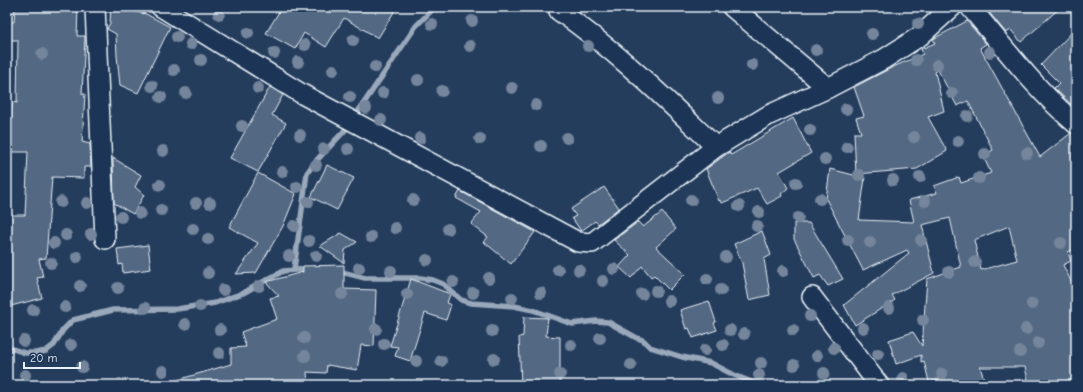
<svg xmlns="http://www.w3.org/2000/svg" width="1083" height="392" font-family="'Comic Neue',sans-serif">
	<rect width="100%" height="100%" fill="#253d5d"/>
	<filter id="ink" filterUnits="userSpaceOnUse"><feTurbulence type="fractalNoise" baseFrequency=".025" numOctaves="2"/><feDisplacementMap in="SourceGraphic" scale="8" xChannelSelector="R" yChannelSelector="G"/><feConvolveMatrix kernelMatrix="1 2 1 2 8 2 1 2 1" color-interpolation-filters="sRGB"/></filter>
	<g filter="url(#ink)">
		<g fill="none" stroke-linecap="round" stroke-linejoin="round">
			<!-- stream -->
			<g stroke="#99a8ba" stroke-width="5.5">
				<polyline points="294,269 307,173 316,161 347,128 416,26 435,7"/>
				<polyline points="338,271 365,278 421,278 433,280 443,284 461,300 471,303 514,306 533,310 572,324 596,321 608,322 637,338 643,340 650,347 682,357 711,363 734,375 759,385"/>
				<polyline points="7,347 25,353 36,353 46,351 54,345 63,330 73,320 113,310 177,309 215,303 243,293 283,271 309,269"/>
			</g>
		</g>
		<!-- building -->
		<g fill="#536782" stroke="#e8f1f8" fill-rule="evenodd">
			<polygon points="15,7 78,7 77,36 85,36 82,94 85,94 82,142 90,144 91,167 84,167 84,178 52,177 46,258 39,259 43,277 37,278 42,298 7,307 7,215 25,215 28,152 9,152 12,102 17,103 18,40 9,40 10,22 14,22"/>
			<polygon points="111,7 126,7 136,12 146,14 170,27 138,93 120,85 117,56 116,34 107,29 110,23"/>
			<polygon points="282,7 397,7 378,38 344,18 326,47 304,33 295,49 266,33"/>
			<polygon points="996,7 1061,7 1021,42 1011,30 1006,33 988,11"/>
			<path d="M967,21L986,44L980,48L1040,157L1071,133L1076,135V248L1068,252L1071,261L1063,265L1076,291V379L1049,385H1029L1025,367H980L986,385H939L938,380L929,382L924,361L921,362V355L896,364L889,340L913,332L922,346L927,279L961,267L950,218L922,225L934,273L892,295L895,300L855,325L844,305L909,253L907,250L863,270L826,199L830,169L865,178L859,220L914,222L909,200L937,193L934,186L959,177L961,183L991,173L983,156L993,150L968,101L957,106L938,70L935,72L944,111L928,117L947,151L917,169L856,174L854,133H861L856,118L864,116L854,87L893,67L923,54L921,49L935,43L933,39ZM1009,226L1017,260L981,270L974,240Z"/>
			<polygon points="1076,28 1076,109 1054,88 1059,83 1041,65"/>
			<polygon points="270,87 283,95 272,115 286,123 258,172 230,158"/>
			<polygon points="793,118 811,153 779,172 788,188 781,194 782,196 767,204 757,188 722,203 720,200 719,201 706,169 729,152 731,155"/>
			<polygon points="113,158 141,175 135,187 144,195 133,214 114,203"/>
			<polygon points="327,165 354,178 337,210 311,197"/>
			<polygon points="258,173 296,194 283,226 256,273 236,274 258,243 229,227"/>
			<polygon points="604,187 619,208 598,224 595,221 581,231 572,218 576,216 571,209"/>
			<polygon points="460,191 535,232 511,264 484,242 488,237 471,224 481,212 456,198"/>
			<polygon points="662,212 676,229 656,247 685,274 669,290 654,275 651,277 642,266 631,278 619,267 630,255 614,240 638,222 643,227"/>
			<polygon points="794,223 809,223 843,279 828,286 820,275 814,278 794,239"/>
			<polygon points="762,231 771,255 764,259 770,295 749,300 742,263 734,244"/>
			<polygon points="341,233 357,242 345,250 344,263 320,246"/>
			<polygon points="148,245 151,269 123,273 122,264 119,265 117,249"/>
			<polygon points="344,265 344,289 376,290 374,346 361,345 357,370 327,365 326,373 307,372 308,385 174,385 174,381 231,364 231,348 246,347 241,332 277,319 270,298 279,296 266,282 303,272 303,266"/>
			<polygon points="411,279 450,294 447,303 451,305 446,320 425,313 410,361 395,356 398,347 390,346"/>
			<polygon points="709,301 716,322 714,323 717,330 693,338 689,328 686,329 680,310"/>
			<polygon points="524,317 548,318 546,336 560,337 560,385 521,385 519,337 523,336"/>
		</g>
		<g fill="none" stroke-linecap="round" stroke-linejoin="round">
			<!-- minor casing -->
			<g stroke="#e8f1f8" stroke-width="22">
				<g id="minor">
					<polyline points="95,7 105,239"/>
					<polyline points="161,7 302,94 578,242 592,243 716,147 769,115 828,88 884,59 920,36 952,7"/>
					<polyline points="732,7 828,88"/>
					<path d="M970,7C1004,47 1036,90 1076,124"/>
					<path d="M559,11C618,52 664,98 716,147"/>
					<polyline points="812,297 879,385"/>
				</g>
			</g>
			<!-- minor -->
			<use href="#minor" stroke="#1d3557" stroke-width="19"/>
		</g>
		<!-- trees -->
		<g fill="#74869c">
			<circle cx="219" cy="14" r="6"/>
			<circle cx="472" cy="21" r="6"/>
			<circle cx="432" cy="24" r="6"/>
			<circle cx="918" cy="24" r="6"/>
			<circle cx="248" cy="33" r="6"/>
			<circle cx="872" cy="34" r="6"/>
			<circle cx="177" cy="37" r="6"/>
			<circle cx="353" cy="40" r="6"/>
			<circle cx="191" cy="44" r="6"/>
			<circle cx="305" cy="45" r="6"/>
			<circle cx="470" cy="46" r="6"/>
			<circle cx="588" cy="46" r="6"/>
			<circle cx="816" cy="50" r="6"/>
			<circle cx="990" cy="52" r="6"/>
			<circle cx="274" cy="53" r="6"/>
			<circle cx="42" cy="54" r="6"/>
			<circle cx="201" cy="60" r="6"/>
			<circle cx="916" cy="60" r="6"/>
			<circle cx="298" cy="62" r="6"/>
			<circle cx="752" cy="65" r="6"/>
			<circle cx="937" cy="65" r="6"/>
			<circle cx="375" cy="67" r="6"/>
			<circle cx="174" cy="70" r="6"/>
			<circle cx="333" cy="70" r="6"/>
			<circle cx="418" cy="80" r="6"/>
			<circle cx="152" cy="86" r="6"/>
			<circle cx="258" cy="88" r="6"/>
			<circle cx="512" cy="88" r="6"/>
			<circle cx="442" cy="91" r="6"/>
			<circle cx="186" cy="93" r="6"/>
			<circle cx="383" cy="93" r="6"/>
			<circle cx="952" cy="93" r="6"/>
			<circle cx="161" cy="97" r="6"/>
			<circle cx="350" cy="97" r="6"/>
			<circle cx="718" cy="98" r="6"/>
			<circle cx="536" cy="105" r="6"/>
			<circle cx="366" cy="108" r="6"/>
			<circle cx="846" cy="109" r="6"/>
			<circle cx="967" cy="116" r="6"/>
			<circle cx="381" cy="120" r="6"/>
			<circle cx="242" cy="126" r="6"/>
			<circle cx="810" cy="130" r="6"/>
			<circle cx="300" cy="135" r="6"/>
			<circle cx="914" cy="137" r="6"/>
			<circle cx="420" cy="138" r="6"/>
			<circle cx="567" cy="138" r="6"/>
			<circle cx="480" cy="139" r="6"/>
			<circle cx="958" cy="141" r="6"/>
			<circle cx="541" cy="146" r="6"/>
			<circle cx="847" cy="147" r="6"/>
			<circle cx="324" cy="149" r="6"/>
			<circle cx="348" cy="149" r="6"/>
			<circle cx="163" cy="151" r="6"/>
			<circle cx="1027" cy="153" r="6"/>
			<circle cx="985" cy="154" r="6"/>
			<circle cx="825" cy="159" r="6"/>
			<circle cx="316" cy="165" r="6"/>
			<circle cx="282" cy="172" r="6"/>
			<circle cx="859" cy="175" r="6"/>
			<circle cx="920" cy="177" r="6"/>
			<circle cx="979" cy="178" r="6"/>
			<circle cx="893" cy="180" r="6"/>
			<circle cx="796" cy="183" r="6"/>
			<circle cx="160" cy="185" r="6"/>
			<circle cx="297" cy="187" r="6"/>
			<circle cx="820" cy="199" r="6"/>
			<circle cx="413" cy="200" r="6"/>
			<circle cx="691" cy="200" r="6"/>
			<circle cx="925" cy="201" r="6"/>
			<circle cx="61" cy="202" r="6"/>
			<circle cx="308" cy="202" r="6"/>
			<circle cx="87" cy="203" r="6"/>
			<circle cx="196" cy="203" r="6"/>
			<circle cx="210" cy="203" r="6"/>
			<circle cx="739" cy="206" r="6"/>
			<circle cx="161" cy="210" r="6"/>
			<circle cx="759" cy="212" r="6"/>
			<circle cx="140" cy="213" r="6"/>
			<circle cx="121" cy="217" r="6"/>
			<circle cx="798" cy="218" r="6"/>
			<circle cx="294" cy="226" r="6"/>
			<circle cx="757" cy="226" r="6"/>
			<circle cx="395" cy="228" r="6"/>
			<circle cx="193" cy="229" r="6"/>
			<circle cx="448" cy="229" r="6"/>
			<circle cx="91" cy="234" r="6"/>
			<circle cx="66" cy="235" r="6"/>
			<circle cx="371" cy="237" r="6"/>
			<circle cx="208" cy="239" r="6"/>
			<circle cx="848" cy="240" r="6"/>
			<circle cx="921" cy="240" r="6"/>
			<circle cx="309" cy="241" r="6"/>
			<circle cx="870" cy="242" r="6"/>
			<circle cx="54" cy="243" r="6"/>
			<circle cx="1061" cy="243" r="6"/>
			<circle cx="289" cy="256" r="6"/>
			<circle cx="316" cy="256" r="6"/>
			<circle cx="77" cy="257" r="6"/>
			<circle cx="726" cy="257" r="6"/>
			<circle cx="427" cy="260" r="6"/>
			<circle cx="975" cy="262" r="6"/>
			<circle cx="51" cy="263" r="6"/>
			<circle cx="359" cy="268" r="6"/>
			<circle cx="614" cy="269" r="6"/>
			<circle cx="558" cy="270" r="6"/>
			<circle cx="579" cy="270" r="6"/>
			<circle cx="391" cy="271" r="6"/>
			<circle cx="783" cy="271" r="6"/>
			<circle cx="949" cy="272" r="6"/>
			<circle cx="208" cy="273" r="6"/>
			<circle cx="489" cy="278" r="6"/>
			<circle cx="707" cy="279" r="6"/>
			<circle cx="603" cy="281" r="6"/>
			<circle cx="453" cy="282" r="6"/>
			<circle cx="80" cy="286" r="6"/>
			<circle cx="259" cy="286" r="6"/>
			<circle cx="118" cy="288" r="6"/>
			<circle cx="223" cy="290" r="6"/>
			<circle cx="721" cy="290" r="6"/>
			<circle cx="656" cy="291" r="6"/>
			<circle cx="473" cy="293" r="6"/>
			<circle cx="541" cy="293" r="6"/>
			<circle cx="342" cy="294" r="6"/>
			<circle cx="407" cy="294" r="6"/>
			<circle cx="642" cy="294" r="6"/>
			<circle cx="512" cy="298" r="6"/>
			<circle cx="669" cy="301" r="6"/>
			<circle cx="1032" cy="304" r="6"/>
			<circle cx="200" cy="306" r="6"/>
			<circle cx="65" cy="307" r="6"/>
			<circle cx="145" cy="308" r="6"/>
			<circle cx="889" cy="308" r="6"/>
			<circle cx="33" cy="310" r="6"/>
			<circle cx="810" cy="316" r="6"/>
			<circle cx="923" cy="320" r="6"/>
			<circle cx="185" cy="324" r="6"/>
			<circle cx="863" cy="328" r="6"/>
			<circle cx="376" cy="329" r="6"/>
			<circle cx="1026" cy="329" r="6"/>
			<circle cx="220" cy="330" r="6"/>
			<circle cx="730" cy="330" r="6"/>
			<circle cx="793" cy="330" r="6"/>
			<circle cx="492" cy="331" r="6"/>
			<circle cx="744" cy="334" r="6"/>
			<circle cx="304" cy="338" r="6"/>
			<circle cx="600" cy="338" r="6"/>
			<circle cx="24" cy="341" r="6"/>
			<circle cx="1038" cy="343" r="6"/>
			<circle cx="384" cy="344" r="6"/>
			<circle cx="71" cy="345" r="6"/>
			<circle cx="571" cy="345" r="6"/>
			<circle cx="723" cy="345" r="6"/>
			<circle cx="834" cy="348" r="6"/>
			<circle cx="705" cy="350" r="6"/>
			<circle cx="1020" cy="352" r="6"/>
			<circle cx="219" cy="353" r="6"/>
			<circle cx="878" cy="354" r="6"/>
			<circle cx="305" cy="356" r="6"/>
			<circle cx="817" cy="356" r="6"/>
			<circle cx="494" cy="359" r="6"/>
			<circle cx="416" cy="361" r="6"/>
			<circle cx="441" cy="361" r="6"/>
			<circle cx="761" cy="363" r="6"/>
			<circle cx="631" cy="365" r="6"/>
			<circle cx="794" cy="365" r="6"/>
			<circle cx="82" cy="367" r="6"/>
			<circle cx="163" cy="371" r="6"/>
			<circle cx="824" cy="373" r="6"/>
			<circle cx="560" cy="374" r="6"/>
			<circle cx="942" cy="374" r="6"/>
			<circle cx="25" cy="375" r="6"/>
			<circle cx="759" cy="375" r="6"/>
			<circle cx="903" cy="378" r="6"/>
		</g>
	</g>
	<!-- margin -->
	<rect width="1083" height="392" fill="none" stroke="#1d3557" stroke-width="24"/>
	<rect x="12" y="12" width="1059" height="368" fill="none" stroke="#e8f1f8" stroke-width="1.5" filter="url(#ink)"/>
	<!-- scale -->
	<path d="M24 362v6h56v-6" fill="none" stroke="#e8f1f8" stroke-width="2"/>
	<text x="30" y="362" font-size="12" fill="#e8f1f8" stroke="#1d3557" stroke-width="3" paint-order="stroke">20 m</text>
</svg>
